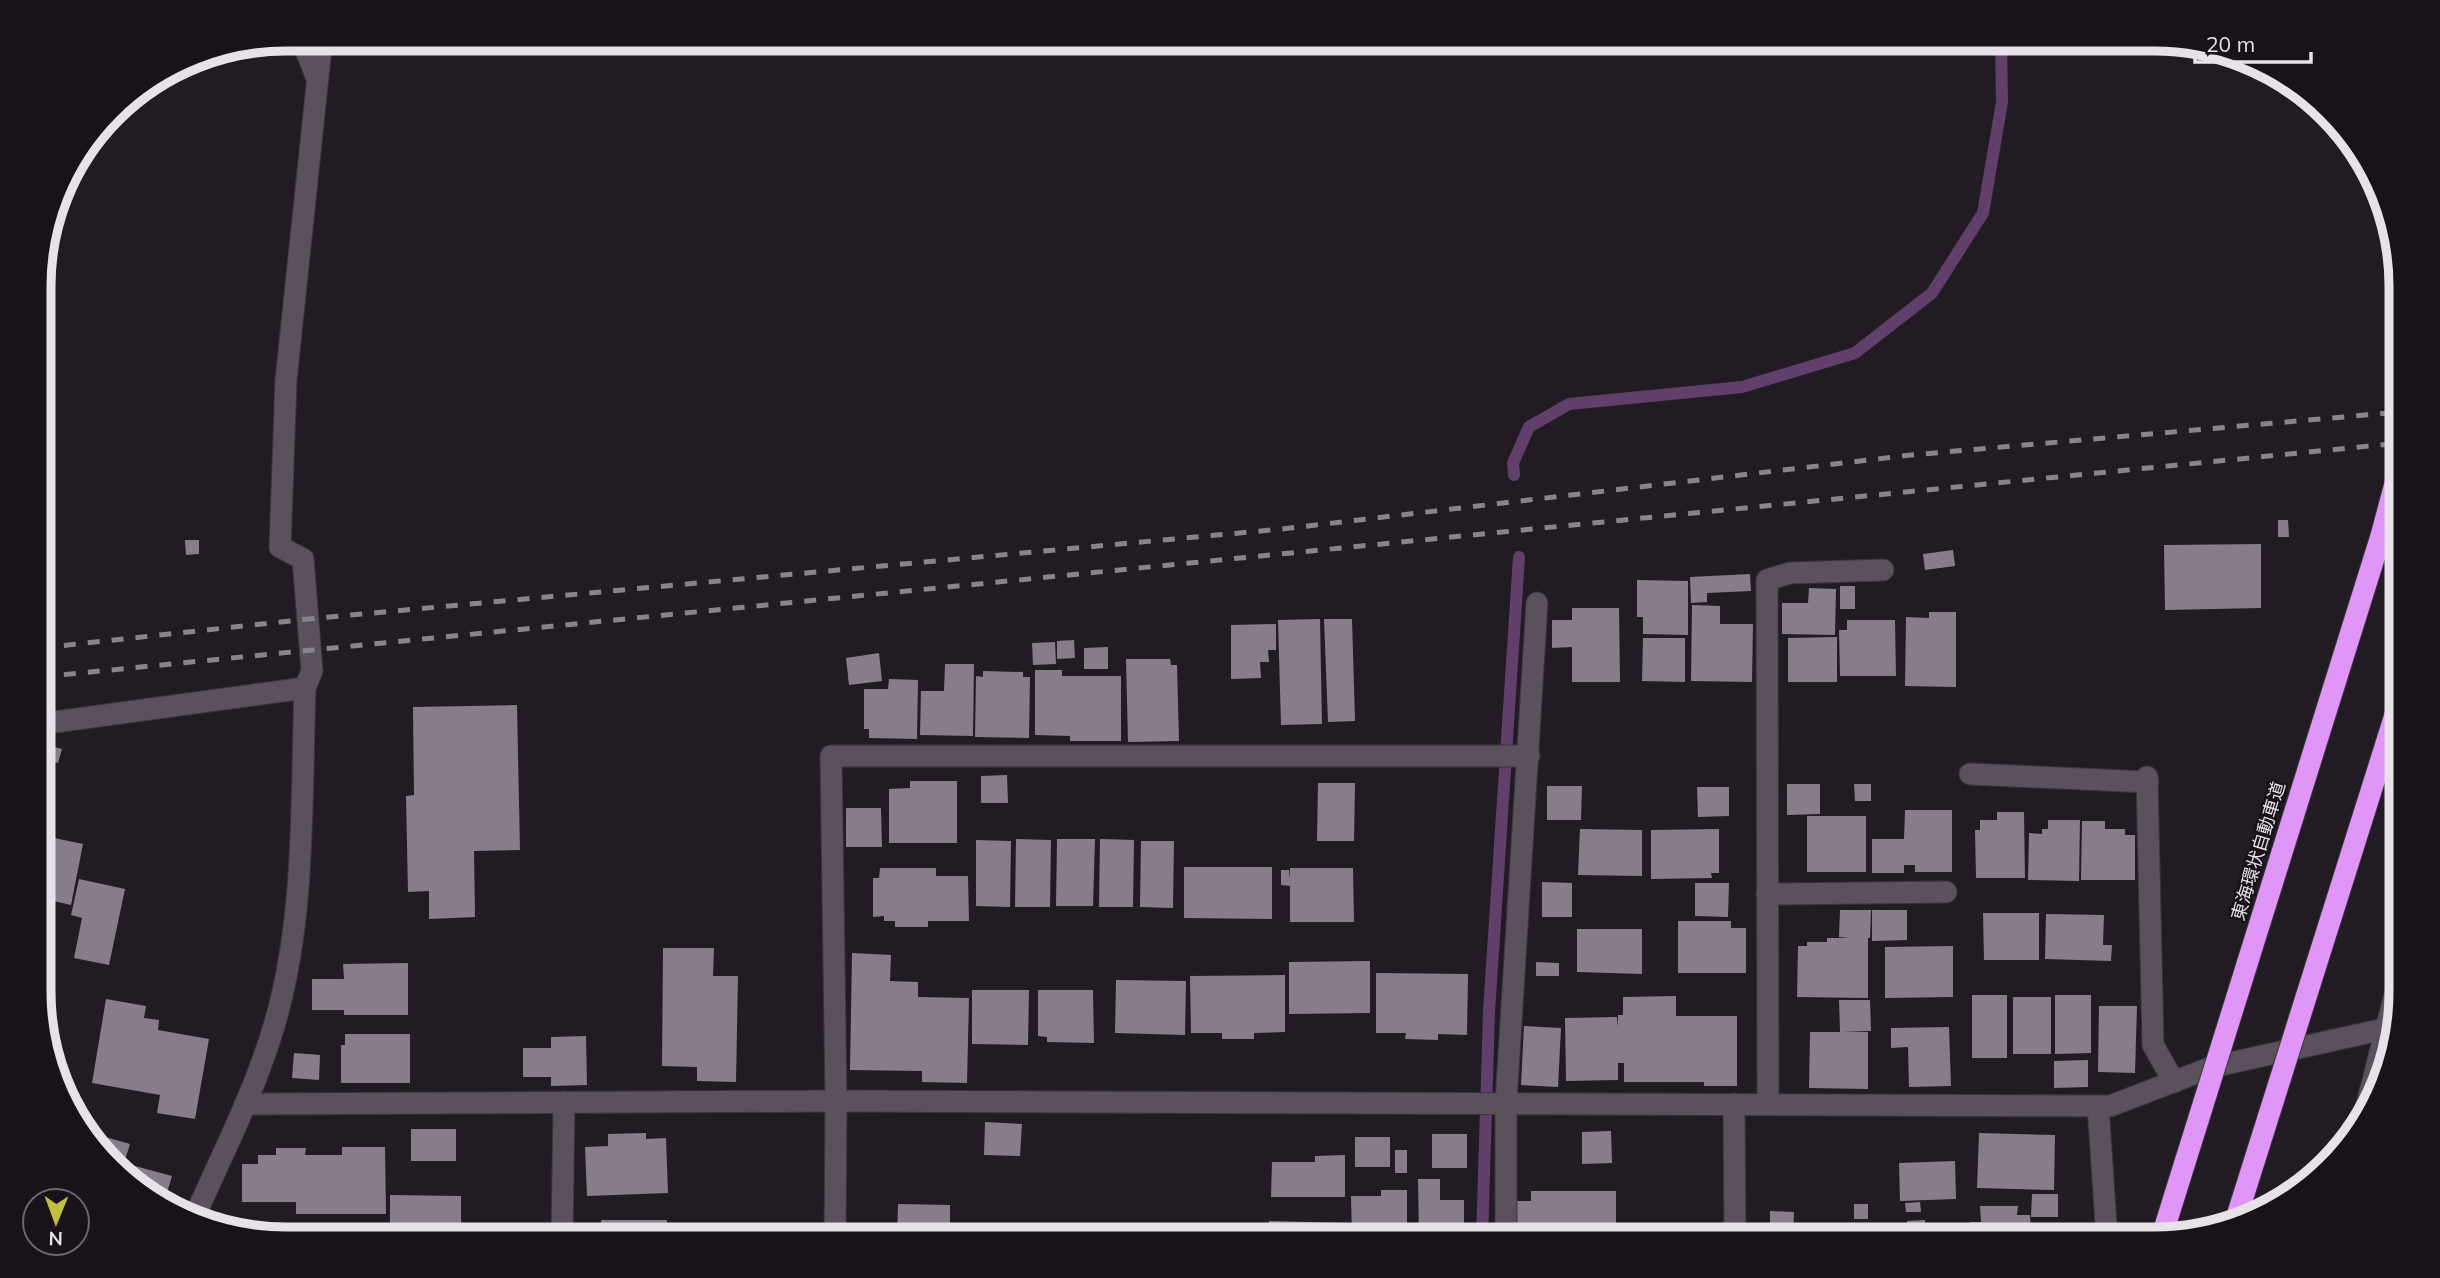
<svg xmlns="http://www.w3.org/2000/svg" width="2440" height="1278" font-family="Mulish,'Noto Sans JP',sans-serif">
	<rect width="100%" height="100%" fill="#221b24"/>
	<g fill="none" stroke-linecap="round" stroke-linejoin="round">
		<!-- stream -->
		<g stroke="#603f6a" stroke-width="12">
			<polyline points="1514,475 1513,463 1529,427 1569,404 1742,387 1855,353 1932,293 1983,213 2002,102 2001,38"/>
			<polyline points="1482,1239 1489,1012 1519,557"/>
		</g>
	</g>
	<!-- building -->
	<g fill="#867d89">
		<polygon points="2278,520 2288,520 2289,537 2278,537"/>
		<polygon points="185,540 199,540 199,554 186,555"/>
		<polygon points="2261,544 2261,608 2165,610 2164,545"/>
		<polygon points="1953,550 1955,566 1925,570 1923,554"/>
		<polygon points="1750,574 1751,591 1707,593 1707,602 1691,603 1690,577"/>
		<polygon points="1637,580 1688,581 1688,635 1643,634 1643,617 1637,617"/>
		<rect x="1840" y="586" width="15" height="23"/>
		<polygon points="1809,588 1836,589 1835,635 1782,634 1782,603 1808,603"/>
		<polygon points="1692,605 1720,606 1720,624 1753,624 1752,682 1691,681"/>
		<polygon points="1572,608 1619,608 1620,682 1572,682 1572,647 1552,648 1552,620 1572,620"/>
		<polygon points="1929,612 1956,612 1956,687 1905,686 1906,617 1929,618"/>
		<polygon points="1320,619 1322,724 1281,725 1278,620"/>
		<polygon points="1324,619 1352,619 1355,721 1328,722"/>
		<polygon points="1847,620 1895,620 1896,676 1840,676 1839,630 1847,630"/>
		<polygon points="1276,624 1276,650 1268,650 1269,662 1260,662 1261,678 1231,679 1231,625"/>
		<polygon points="1837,637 1837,682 1788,682 1788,638"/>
		<polygon points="1643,638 1685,638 1685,682 1642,681"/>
		<polygon points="1074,640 1075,658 1057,659 1057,641"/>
		<polygon points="1055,642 1056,664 1033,665 1032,643"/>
		<polygon points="1108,647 1108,669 1084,669 1084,648"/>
		<polygon points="879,653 882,681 849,685 846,658"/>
		<polygon points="1126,659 1170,659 1171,665 1177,665 1179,741 1128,742"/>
		<polygon points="945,664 974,664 973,736 920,735 921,691 944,691"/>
		<polygon points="1035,670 1062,670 1062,676 1121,676 1121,741 1070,741 1070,736 1035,735"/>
		<polygon points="983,671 1023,672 1023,677 1030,677 1029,738 975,737 976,676 983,677"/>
		<polygon points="889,679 918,680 917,739 869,738 869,729 864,729 864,689 888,689"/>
		<polygon points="517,705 520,850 474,851 475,917 429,919 429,891 408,892 406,796 414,795 413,707"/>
		<polygon points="40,743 62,749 58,763 51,761 41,804"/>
		<polygon points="1007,775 1008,803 981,803 981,776"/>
		<polygon points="910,781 957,781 957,843 889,843 889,789 910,788"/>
		<polygon points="1318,783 1355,783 1354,841 1317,841"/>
		<polygon points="1787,784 1820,784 1820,814 1787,815"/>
		<polygon points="1854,784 1871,784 1871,801 1855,801"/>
		<polygon points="1547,786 1582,786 1581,820 1547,820"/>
		<polygon points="1697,787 1729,787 1729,816 1698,817"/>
		<polygon points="846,808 881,808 882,847 846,847"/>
		<polygon points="1905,810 1952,810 1952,872 1915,872 1915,865 1904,865 1904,873 1872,873 1872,839 1904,839"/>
		<polygon points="1997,812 2024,812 2025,878 1976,878 1975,830 1980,830 1980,820 1997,820"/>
		<rect x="1807" y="816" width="59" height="56"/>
		<polygon points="2048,820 2080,820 2079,881 2028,880 2029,833 2042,834 2042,829 2048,829"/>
		<polygon points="2082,821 2105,821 2105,829 2125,829 2125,835 2135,835 2135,880 2081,880"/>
		<polygon points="1580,829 1642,830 1642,876 1578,875"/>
		<polygon points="1719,829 1719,873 1711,873 1712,878 1651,879 1651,830"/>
		<polygon points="40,835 83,844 71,905 40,898"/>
		<polygon points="1016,839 1051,840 1050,907 1015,907"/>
		<polygon points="1057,839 1095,839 1093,906 1056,906"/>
		<polygon points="1100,839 1134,840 1133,907 1099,907"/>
		<polygon points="976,840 1011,841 1010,907 976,906"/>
		<polygon points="1141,841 1174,841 1173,908 1140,907"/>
		<polygon points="1184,867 1272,867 1272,919 1184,918"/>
		<polygon points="880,868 936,868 936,876 968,876 969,921 928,921 928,927 895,927 895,921 884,921 884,916 873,917 873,878 879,878"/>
		<polygon points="1290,868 1353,868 1354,922 1290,922 1290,886 1281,885 1281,870 1289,870 1290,879"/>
		<polygon points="79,879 125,889 109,965 74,958 82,918 71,915"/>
		<polygon points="1542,882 1572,883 1572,917 1542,917"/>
		<polygon points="1695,883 1729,883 1728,917 1695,916"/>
		<polygon points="1840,910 1871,910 1870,938 1868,938 1868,998 1797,997 1798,946 1807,946 1807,942 1827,942 1827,938 1849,938 1839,937"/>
		<polygon points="1872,910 1907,910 1907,940 1872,941"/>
		<polygon points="1983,913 2039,913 2039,960 1984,960"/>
		<polygon points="2046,914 2104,915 2103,945 2112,945 2111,961 2045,959"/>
		<polygon points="1678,921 1731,921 1731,928 1746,928 1746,973 1678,973"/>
		<polygon points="1577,929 1642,929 1642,974 1577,972"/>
		<polygon points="1953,946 1953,997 1885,998 1885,947"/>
		<polygon points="663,948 714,948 713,976 738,976 736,1082 697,1081 697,1067 662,1066"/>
		<polygon points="852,953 891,955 890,981 918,982 918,997 969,998 967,1083 922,1082 922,1071 850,1070"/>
		<polygon points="41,959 52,961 42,1017 41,1017"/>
		<polygon points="1370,961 1370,1013 1289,1014 1289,962"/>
		<polygon points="1536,962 1559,963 1559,976 1536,976"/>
		<polygon points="408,963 408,1015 344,1015 344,1010 312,1010 312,979 344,979 343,964"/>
		<polygon points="1376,973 1468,974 1467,1035 1438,1034 1438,1040 1405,1039 1406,1033 1376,1033"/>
		<polygon points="1285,975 1285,1032 1254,1033 1254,1039 1222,1039 1222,1033 1191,1033 1190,976"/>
		<polygon points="1116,980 1186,981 1185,1035 1115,1033"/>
		<polygon points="972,990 1029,990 1028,1045 972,1044"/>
		<polygon points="1038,990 1093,990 1094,1043 1047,1042 1047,1037 1038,1036"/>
		<rect x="1972" y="995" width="35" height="63"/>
		<polygon points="2055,995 2091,995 2091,1053 2055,1054"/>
		<polygon points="1676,996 1676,1016 1737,1016 1737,1086 1704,1086 1704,1082 1624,1082 1624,1063 1618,1063 1618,1080 1566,1081 1565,1018 1617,1017 1618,1028 1618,1015 1623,1015 1623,997"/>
		<rect x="2013" y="997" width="38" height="57"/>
		<polygon points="106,999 146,1006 144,1018 159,1020 158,1030 209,1039 195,1119 157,1113 160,1095 92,1083"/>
		<polygon points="1839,1000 1870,1000 1871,1031 1842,1031 1868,1032 1868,1089 1809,1088 1810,1032 1840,1032"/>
		<polygon points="2099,1006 2137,1006 2135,1073 2098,1072"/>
		<polygon points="1524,1026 1561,1028 1558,1087 1521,1085"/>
		<polygon points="1949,1027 1951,1086 1909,1087 1908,1047 1891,1048 1891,1028"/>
		<polygon points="345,1034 410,1034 410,1083 341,1083 341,1045 345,1045"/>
		<polygon points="586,1036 587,1085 551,1086 551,1077 523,1077 523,1048 551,1048 551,1037"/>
		<polygon points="294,1053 320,1055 319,1080 292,1078"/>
		<polygon points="2088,1060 2088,1087 2054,1088 2054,1061"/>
		<polygon points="985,1122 1022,1124 1020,1156 984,1155"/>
		<rect x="411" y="1129" width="45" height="32"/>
		<polygon points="1611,1131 1612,1163 1582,1164 1582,1132"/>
		<polygon points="88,1132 130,1144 124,1163 172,1176 164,1203 89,1142 87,1136"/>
		<polygon points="646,1133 646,1139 666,1138 668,1193 587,1196 585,1147 608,1146 608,1134"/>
		<polygon points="1979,1133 2055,1135 2054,1190 1977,1188"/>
		<rect x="1432" y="1134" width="35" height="34"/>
		<rect x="1355" y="1137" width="35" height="30"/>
		<polygon points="342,1147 385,1147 386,1214 296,1214 296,1202 242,1202 242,1164 258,1164 258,1155 276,1155 276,1148 306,1148 305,1155 342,1155"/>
		<rect x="1395" y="1150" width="12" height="23"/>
		<polygon points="1345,1155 1345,1197 1271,1197 1272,1162 1315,1162 1315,1156"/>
		<polygon points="1955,1161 1956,1199 1900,1201 1899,1163"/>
		<polygon points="1418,1179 1440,1179 1440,1200 1464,1200 1464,1239 1419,1239"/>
		<polygon points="1381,1190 1407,1190 1407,1239 1352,1239 1351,1196 1381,1196"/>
		<polygon points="1531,1191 1616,1191 1616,1239 1531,1239 1531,1233 1516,1233 1516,1201 1531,1201"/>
		<polygon points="2032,1194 2058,1194 2058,1217 2031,1217"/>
		<polygon points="390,1195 461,1196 461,1239 390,1239"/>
		<polygon points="1920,1202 1921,1212 1906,1212 1905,1203"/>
		<polygon points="898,1204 950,1205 950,1239 897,1239"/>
		<rect x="1854" y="1204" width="14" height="15"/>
		<polygon points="1980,1206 2018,1206 2017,1215 2030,1215 2031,1234 2034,1235 2034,1239 1969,1239 1970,1222 1981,1222"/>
		<polygon points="1770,1211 1794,1212 1793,1239 1770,1239"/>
		<polygon points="601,1220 667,1220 667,1239 602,1239"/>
		<polygon points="1925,1220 1925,1229 1959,1229 1959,1239 1907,1239 1907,1221"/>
		<polygon points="1269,1221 1349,1223 1349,1239 1268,1239"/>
		<polygon points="1824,1223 1853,1223 1852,1239 1799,1239 1799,1229 1824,1229"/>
		<rect x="348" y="1233" width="36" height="6"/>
		<polygon points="1878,1233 1899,1233 1899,1239 1854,1239 1854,1235 1878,1235"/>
	</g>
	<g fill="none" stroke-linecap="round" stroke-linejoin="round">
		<!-- minor casing -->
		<g stroke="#3b363d" stroke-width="23">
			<g id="minor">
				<polyline points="301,38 316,76"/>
				<polyline points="40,724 305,688"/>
				<polyline points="1970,774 2148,782"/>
				<polyline points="2147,777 2153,1045 2174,1082"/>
				<polyline points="1767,894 1946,892"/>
				<polyline points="245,1104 836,1101 2110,1106 2212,1067 2393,1027"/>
				<polyline points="1734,1104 1735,1239"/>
				<polyline points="1768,1104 1767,580 1790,573 1883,570"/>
				<polyline points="2098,1106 2107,1239"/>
				<polyline points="2364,1115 2401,971"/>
				<path d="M194,1218C221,1157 255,1091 274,1026C306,919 301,799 305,688L312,671L303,559L280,547L286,380L322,38"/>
				<polyline points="562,1239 564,1102"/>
				<polyline points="835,1239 836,1101 831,756 1529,756"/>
				<polyline points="1506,1239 1506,1103 1537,603"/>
			</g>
		</g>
		<!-- highway casing -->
		<g stroke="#3b363d" stroke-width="23">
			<polyline id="highway" points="2381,536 2400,465"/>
		</g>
		<!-- minor -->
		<use href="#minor" stroke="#5a515d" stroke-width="21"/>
		<!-- highway -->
		<use href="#highway" stroke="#e096f6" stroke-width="21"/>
		<!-- rail -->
		<g stroke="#89838b" stroke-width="5" stroke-dasharray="12 12" stroke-linecap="butt">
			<polyline points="40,648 308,619 1282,529 1911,455 2400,412"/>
			<polyline points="40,677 2400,443"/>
		</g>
		<!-- highway-bridge casing -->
		<g stroke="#3b363d" stroke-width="23" stroke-linecap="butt">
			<g id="highway-bridge">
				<polyline points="2237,1216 2401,696"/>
				<polyline points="2161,1239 2381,536"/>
			</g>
		</g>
		<!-- highway-bridge -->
		<use href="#highway-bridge" stroke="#e096f6" stroke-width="21"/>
	</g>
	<g text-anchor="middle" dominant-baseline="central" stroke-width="5" stroke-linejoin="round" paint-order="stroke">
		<!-- street labels -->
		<g font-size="18" fill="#e7e2e9" stroke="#19121b">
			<text transform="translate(2258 851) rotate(-73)">東海環状自動車道</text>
		</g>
	</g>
	<!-- crop -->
	<path d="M0 0H2440V1278H0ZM286 51H2154A235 235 0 0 1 2389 286V992A235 235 0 0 1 2154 1227H286A235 235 0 0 1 51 992V286A235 235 0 0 1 286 51Z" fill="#19121b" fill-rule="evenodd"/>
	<path fill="none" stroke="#e7e2e9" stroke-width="9" d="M286 51H2154A235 235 0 0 1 2389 286V992A235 235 0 0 1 2154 1227H286A235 235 0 0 1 51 992V286A235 235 0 0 1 286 51Z"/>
	<!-- north arrow -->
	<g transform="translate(56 1222) rotate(181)"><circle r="33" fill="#19121b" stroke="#6b656d" stroke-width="2"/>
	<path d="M0-5L12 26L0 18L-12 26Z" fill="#c1be40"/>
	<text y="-10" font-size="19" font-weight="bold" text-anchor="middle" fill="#e7e2e9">N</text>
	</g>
	<!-- scale -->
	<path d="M2195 52v10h116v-10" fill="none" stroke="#e7e2e9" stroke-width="3.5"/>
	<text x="2206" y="52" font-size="21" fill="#e7e2e9" stroke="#19121b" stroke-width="5" paint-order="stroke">20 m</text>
</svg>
